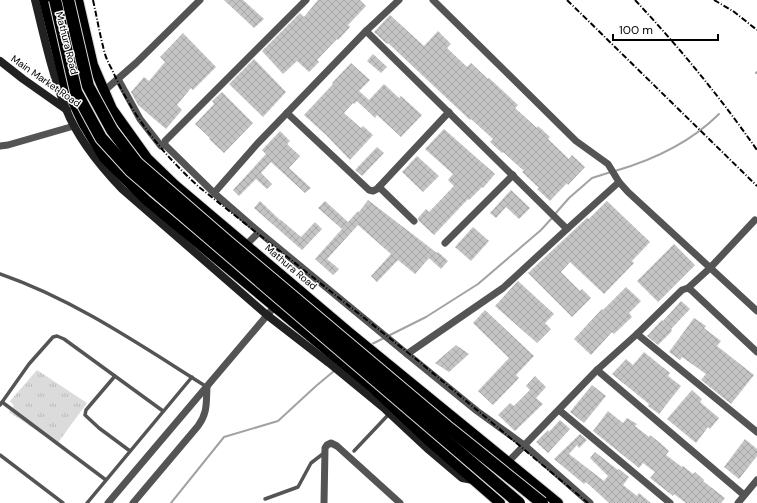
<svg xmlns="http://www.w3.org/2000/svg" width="757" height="503" font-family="'DM Sans',sans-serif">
	<defs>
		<pattern id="park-tufts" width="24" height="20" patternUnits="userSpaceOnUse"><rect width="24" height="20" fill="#dbdbdb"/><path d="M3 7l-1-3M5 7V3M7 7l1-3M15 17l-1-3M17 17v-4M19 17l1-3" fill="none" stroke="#bababa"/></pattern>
		<pattern id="building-cross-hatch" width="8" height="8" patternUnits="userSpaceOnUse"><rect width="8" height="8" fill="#c4c4c4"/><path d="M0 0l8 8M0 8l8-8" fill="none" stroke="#a7a7a7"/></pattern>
	</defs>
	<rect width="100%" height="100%" fill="#fff"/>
	<!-- park -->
	<polygon fill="url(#park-tufts)" points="37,370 87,403 57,444 9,412 14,406 10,401"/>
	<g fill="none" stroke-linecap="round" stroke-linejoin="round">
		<!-- stream -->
		<g stroke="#a2a2a2" stroke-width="2">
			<polyline points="756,73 757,72"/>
			<path d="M615,171C653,160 691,142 719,114"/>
			<polyline points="555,214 569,198 592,178 611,172"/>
			<polyline points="388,336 426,317 478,284 541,230 552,218"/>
			<polyline points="370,345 384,338"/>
			<polyline points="171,503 224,437 278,421 316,386 334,371"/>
		</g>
	</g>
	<!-- building -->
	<g fill="url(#building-cross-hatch)">
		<polygon points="224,0 243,0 264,19 254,28"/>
		<polygon points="318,0 360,0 366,6 348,25 350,27 338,40 337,39 317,60 319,62 309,72 297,61 283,74 262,51 300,13 304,17"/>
		<polygon points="390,15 424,46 438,31 451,44 447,48 467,67 471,63 488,79 489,78 518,105 515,108 537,128 538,126 550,137 548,139 569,159 572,155 585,167 568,185 567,183 550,201 537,189 539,188 522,172 524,171 503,152 502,153 490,142 493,139 471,119 470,120 388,43 387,44 374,32"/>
		<polygon points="183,33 216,67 193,90 191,88 177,105 182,110 166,129 138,105 131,92 144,77 149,81 165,62 160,57"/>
		<polygon points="373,54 387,67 381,73 367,61"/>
		<polygon points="254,59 286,92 263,117 229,84"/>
		<polygon points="351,63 370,80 359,91 369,100 384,84 399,98 401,96 422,115 401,137 377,115 375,118 357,101 354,104 353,103 344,113 361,128 363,126 373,135 350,160 326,135 304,115 333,84 332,83"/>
		<polygon points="222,92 253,123 224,153 209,139 210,138 195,124 214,104 212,101"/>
		<polygon points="444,129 495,174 483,188 482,187 469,200 468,199 434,235 419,221 418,218 426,209 429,212 454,186 448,180 453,174 425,149"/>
		<polygon points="280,131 290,141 287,144 300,156 289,168 311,188 305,193 271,162 261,173 272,184 267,189 256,179 239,196 233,190 266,154 262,150"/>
		<polygon points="377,147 384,153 362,176 355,170"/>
		<polygon points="417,156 439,176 423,192 402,172"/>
		<polygon points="511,190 530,208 519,219 506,207 496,218 490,213"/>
		<polygon points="368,200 437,253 438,252 448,261 441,269 429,258 415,274 398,260 377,282 371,276 391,254 358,225 327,259 339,269 333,275 315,259 342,229 318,208 325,201 348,222 358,211 359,212"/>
		<polygon points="260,201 280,220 281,220 301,237 315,222 322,229 302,250 254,208"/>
		<polygon points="607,201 650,242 632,261 634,263 604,294 570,262 561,272 580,291 582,289 591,298 572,317 528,273 587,218 589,219"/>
		<polygon points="473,227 489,241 471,261 455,247"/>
		<polygon points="674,244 695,265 658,302 637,281"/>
		<polygon points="518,281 554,314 545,323 551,329 537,343 495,306"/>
		<polygon points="626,287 641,301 629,313 632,317 614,334 612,332 591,355 574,339 602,309 603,310"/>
		<polygon points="681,301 690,309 671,329 672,331 658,345 647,336 662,320 663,321"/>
		<polygon points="485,310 534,356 516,375 519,378 493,405 478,391 509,358 473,323"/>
		<polygon points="694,318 706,326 704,328 721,341 717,346 754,375 731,404 701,380 706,374 682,357 680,360 669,352"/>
		<polygon points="456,345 469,354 449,372 435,363"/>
		<polygon points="644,352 670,373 668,376 681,386 659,414 648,406 649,404 612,374 626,359 633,365"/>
		<polygon points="535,376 546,387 536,398 543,404 515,431 498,415 510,403 514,406 530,390 526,386"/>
		<polygon points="592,385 606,396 584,423 570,412"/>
		<polygon points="692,390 702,399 700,402 719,418 710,429 708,427 696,443 667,419"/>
		<polygon points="608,411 623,423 627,418 637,424 635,426 649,437 650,435 659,442 669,451 666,455 682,467 683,466 693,474 695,472 704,480 703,481 725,498 721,503 686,503 674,494 673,496 650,478 655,472 643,463 639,468 593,431"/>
		<polygon points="560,420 570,429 548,453 536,442 548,430 549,432"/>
		<polygon points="580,434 587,440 579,448 577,445 569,454 604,481 608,476 590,458 595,452 618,470 619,469 629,477 623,485 637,496 639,493 651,503 609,503 586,482 584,484 554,459"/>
		<polygon points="745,439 757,449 757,456 739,479 724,467"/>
	</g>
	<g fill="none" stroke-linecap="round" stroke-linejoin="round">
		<!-- primary casing -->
		<g stroke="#dbdbdb" stroke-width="12">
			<g id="primary">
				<polyline points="44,0 65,84 83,123 104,158 146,200 346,366 375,390 430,442 500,503"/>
				<polyline points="78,0 93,65 112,109 147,158 175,185 350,333 558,503"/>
			</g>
		</g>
		<!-- lane -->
		<g stroke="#545454" stroke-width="3.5">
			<path d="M0,274C75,300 140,345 207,387"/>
			<polyline points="115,376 86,410 85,415 99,428 130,451"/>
			<polyline points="2,402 106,480"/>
			<polyline points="0,405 29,364 53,337 57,336 64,339 163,411"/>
			<polyline points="354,451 389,414"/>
			<polyline points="0,455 63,503"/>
			<polyline points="265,499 298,487 311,463 324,453"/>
			<polyline points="87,503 192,377"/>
		</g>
		<!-- street -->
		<g stroke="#545454" stroke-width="7">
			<polyline points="306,0 165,141 165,145 214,193 259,232 407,354 477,411 524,445 590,503"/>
			<polyline points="433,0 576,141 608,164 619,182 628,192 757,311"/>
			<polyline points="366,31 567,229 503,288 407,354"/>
			<polyline points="118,79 140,119 161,146 165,145"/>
			<polyline points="104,91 136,63 200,0"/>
			<polyline points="287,113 369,190 373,191 377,189 449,112"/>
			<polyline points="0,146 8,145 74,126"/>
			<polyline points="379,187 414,221"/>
			<polyline points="214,193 257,144 366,31 399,0"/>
			<polyline points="567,229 619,182"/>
			<polyline points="445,243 513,175"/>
			<polyline points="246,245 259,232"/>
			<polyline points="688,288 710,268 755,220"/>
			<polyline points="637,334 757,432"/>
			<polyline points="597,370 744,495"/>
			<polyline points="559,410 670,503"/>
			<polyline points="508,462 597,370 637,334 682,290 688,288 691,290 757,352"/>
			<polyline points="108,503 275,306"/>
			<path d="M133,503L198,426C208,412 206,403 207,387"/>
			<polyline points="324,503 325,448 327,445 331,443 337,446 400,503"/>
			<polyline points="738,503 757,480"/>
		</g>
		<!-- secondary -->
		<g stroke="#212121" stroke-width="8">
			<path d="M35,0C44,36 52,74 66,109C77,137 101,167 122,189L267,315L329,363L385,409L429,450L462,478L473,480"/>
			<polyline points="0,61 23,79 67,110"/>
		</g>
		<!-- primary -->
		<use href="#primary" stroke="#000" stroke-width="10"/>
		<!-- rail -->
		<g stroke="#000" stroke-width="2" stroke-dasharray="6 2 1 2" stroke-linecap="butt">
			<path d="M93,0C97,18 100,36 105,54C107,61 112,69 115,76C135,120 164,155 199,187L416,359L588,503"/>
			<polyline points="567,0 757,186"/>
			<path d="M635,0C679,47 720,97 757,150"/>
			<polyline points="714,0 733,11 757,30"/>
		</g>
		<!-- highway-bridge casing -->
		<g stroke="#dbdbdb" stroke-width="14" stroke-linecap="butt">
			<g id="highway-bridge">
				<polyline points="55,0 76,92 101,138 131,171 519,503"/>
				<polyline points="68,0 88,86 112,130 137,163 228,242 450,429 542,503"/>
			</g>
		</g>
		<!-- highway-bridge -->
		<use href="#highway-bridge" stroke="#000" stroke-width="12"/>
	</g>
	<g text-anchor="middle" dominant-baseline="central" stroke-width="3" stroke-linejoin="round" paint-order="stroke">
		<!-- street labels -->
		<g font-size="10" fill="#000" stroke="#fff">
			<text transform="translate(67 43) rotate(76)">Mathura Road</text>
			<text transform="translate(46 81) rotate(35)">Main Market Road</text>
			<text transform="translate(291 267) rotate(40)">Mathura Road</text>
		</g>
	</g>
	<!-- scale -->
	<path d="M613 34v6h105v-6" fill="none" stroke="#000000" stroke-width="2"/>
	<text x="619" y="34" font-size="12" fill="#000000" stroke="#ffffff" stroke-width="3" paint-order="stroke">100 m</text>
</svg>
